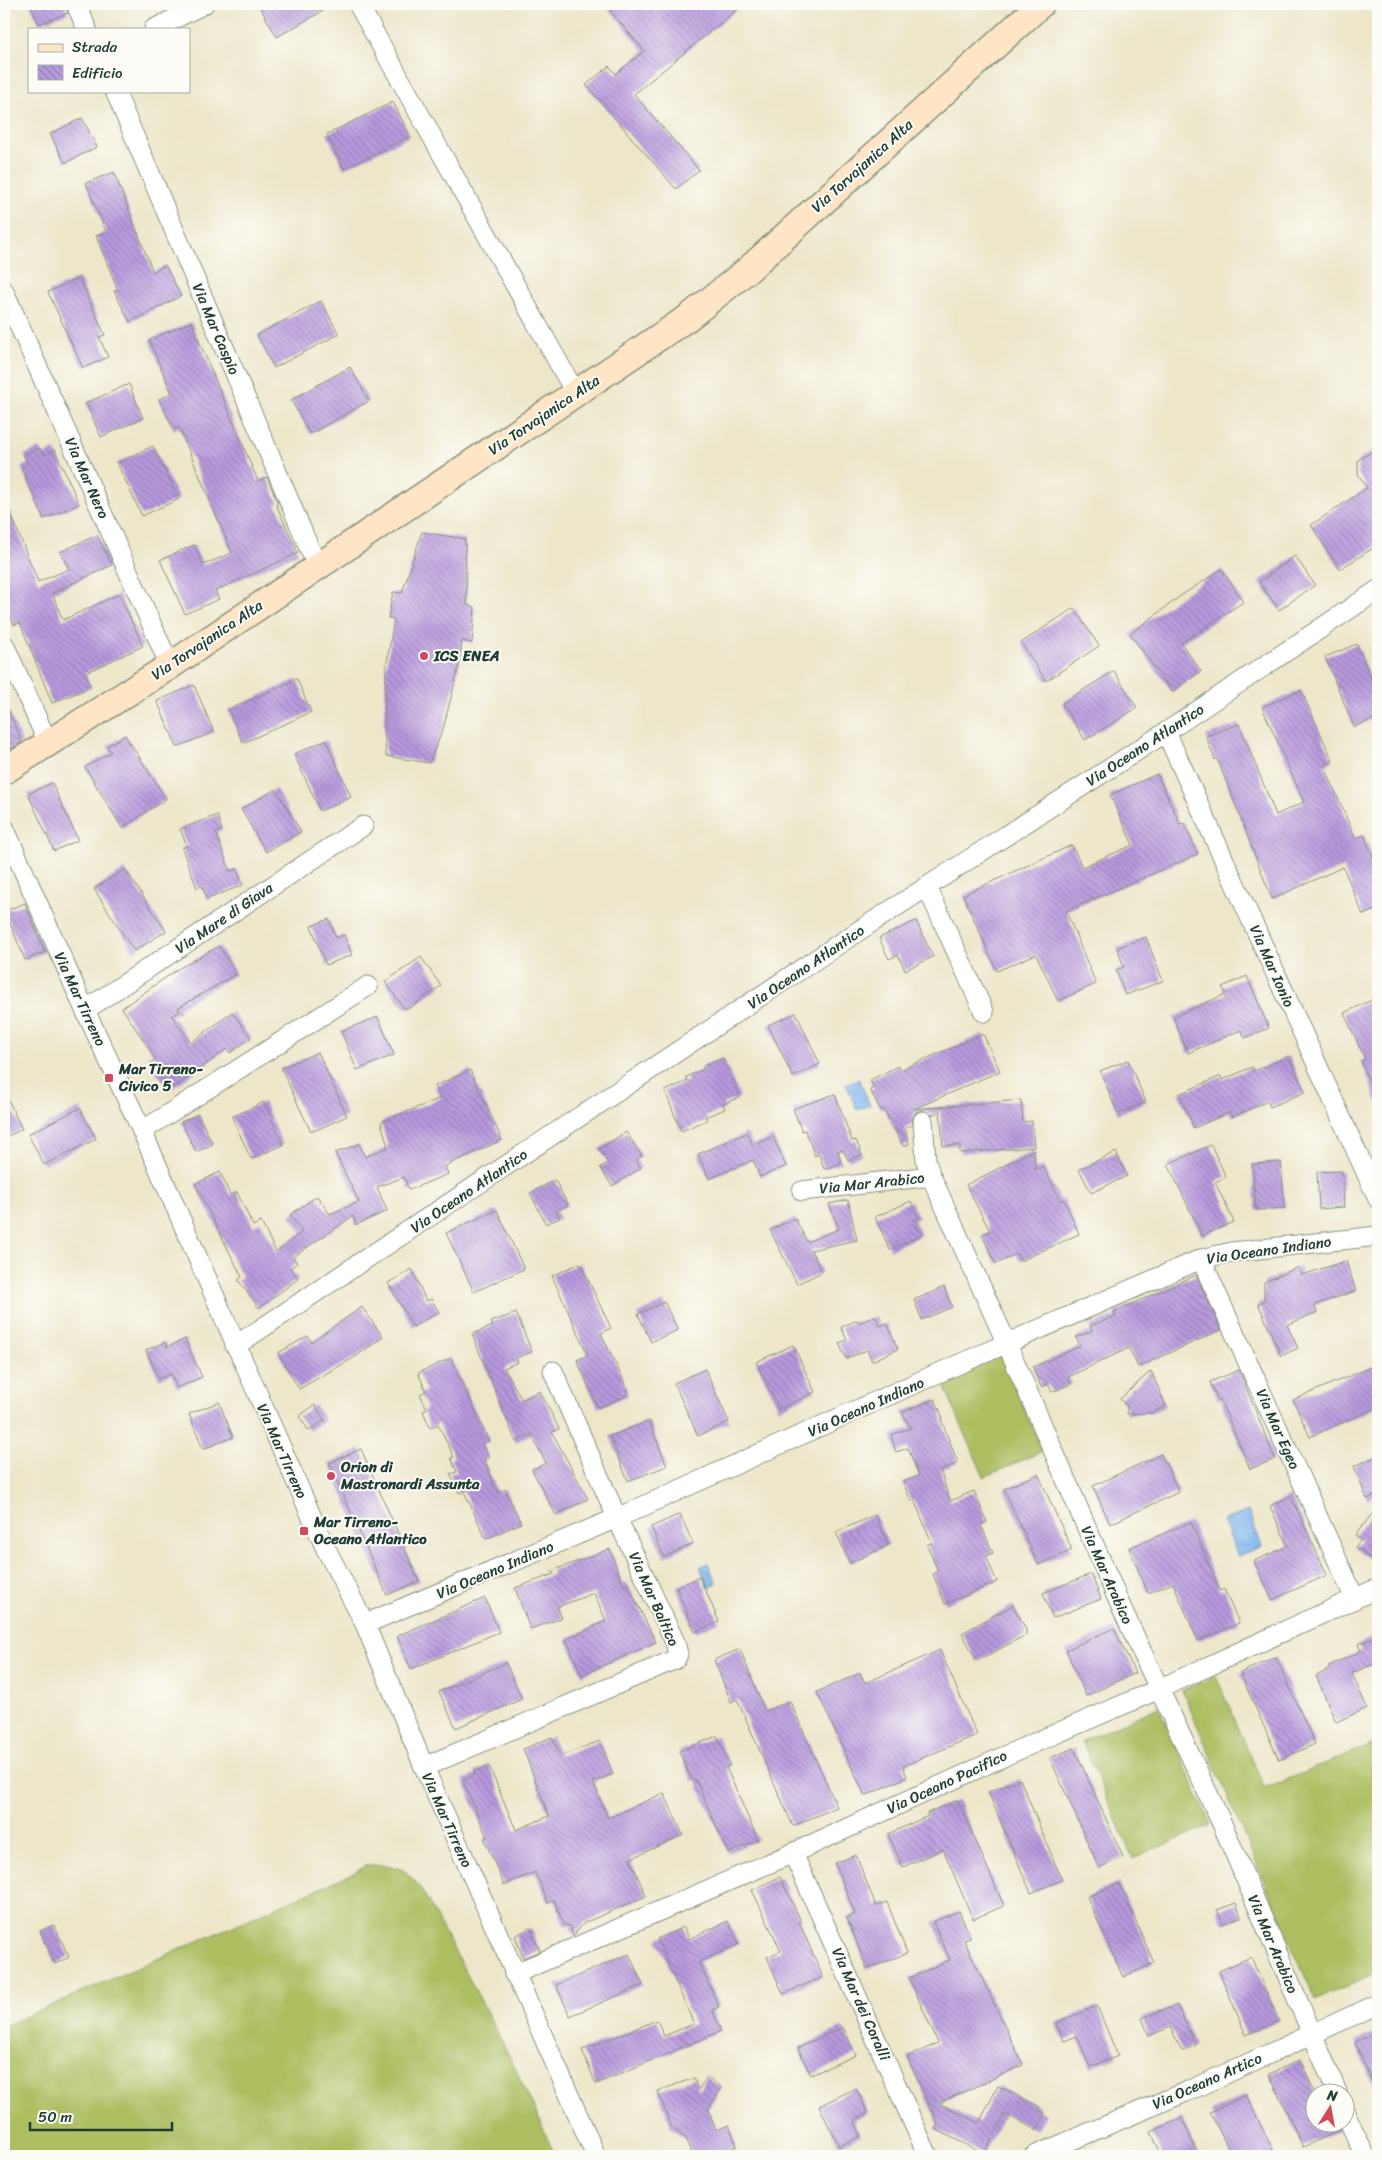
<svg xmlns="http://www.w3.org/2000/svg" width="1382" height="2160" font-family="Sriracha,sans-serif">
	<defs>
		<pattern id="water-ripples" width="26" height="14" patternUnits="userSpaceOnUse" patternTransform="scale(1.25)"><rect width="26" height="14" fill="#7fb6ee"/><path d="M2 4q2-2 4 0t4 0M15 11q2-2 4 0t4 0" fill="none" stroke="#6795c2"/></pattern>
		<pattern id="building-back-hatch" width="6" height="6" patternUnits="userSpaceOnUse" patternTransform="scale(1.25)"><rect width="6" height="6" fill="#b899de"/><path d="M-1 5l2 2M0 0l6 6M5-1l2 2" fill="none" stroke="#957eb5"/></pattern>
	</defs>
	<rect width="100%" height="100%" fill="#fdfcf7"/>
	<filter id="ink" filterUnits="userSpaceOnUse"><feTurbulence type="fractalNoise" baseFrequency=".02" numOctaves="2"/><feDisplacementMap in="SourceGraphic" scale="10" xChannelSelector="R" yChannelSelector="G"/><feConvolveMatrix kernelMatrix="1 2 1 2 8 2 1 2 1" color-interpolation-filters="sRGB"/></filter>
	<filter id="wash" filterUnits="userSpaceOnUse"><feTurbulence type="fractalNoise" baseFrequency=".0096" numOctaves="4" result="noise"/><feDisplacementMap in="SourceGraphic" scale="20" xChannelSelector="R" yChannelSelector="G"/><feGaussianBlur stdDeviation="1.12" result="paint"/><feColorMatrix in="noise" values="0 0 0 0 0 0 0 0 0 0 0 0 0 0 0 0 0 1.4 0 .05"/><feComposite in="paint" operator="in"/></filter>
	<g filter="url(#wash)">
		<rect width="100%" height="100%" fill="#ede6c9"/>
		<!-- grass -->
		<g fill="#acbe61" stroke="#667e4a">
			<polygon points="1001,1355 1043,1451 984,1477 942,1381"/>
			<polygon points="1216,1676 1265,1789 1378,1741 1378,1973 1315,2000 1182,1690"/>
			<polygon points="1159,1707 1211,1825 1133,1859 1082,1741"/>
			<path d="M378,1865C387,1865 399,1866 407,1873C426,1890 436,1919 449,1941C487,2011 524,2082 555,2156H4V2026L354,1873L365,1866Z"/>
		</g>
		<!-- water -->
		<g fill="url(#water-ripples)" stroke="#4f7a91">
			<polygon points="859,1079 870,1105 857,1110 846,1084"/>
			<polygon points="1248,1511 1262,1546 1238,1556 1223,1521"/>
			<polygon points="708,1563 717,1584 708,1588 700,1567"/>
		</g>
		<g id="blocks">
			<!-- building -->
			<g fill="url(#building-back-hatch)">
				<polygon points="30,4 65,4 68,13 39,24"/>
				<polygon points="258,4 335,4 277,37"/>
				<polygon points="605,4 744,4 634,94 699,170 676,189 586,85 609,66 616,74 644,51"/>
				<polygon points="393,102 410,136 344,169 327,134"/>
				<polygon points="82,118 97,147 65,163 50,134"/>
				<polygon points="114,172 153,272 165,265 181,296 130,322 114,291 118,290 96,236 106,232 86,183"/>
				<polygon points="79,278 105,335 99,337 108,357 83,368 48,292"/>
				<polygon points="321,301 339,334 274,368 257,335"/>
				<polygon points="191,322 258,481 267,477 278,503 276,504 298,553 215,591 219,599 185,614 160,560 194,545 203,565 232,553 179,427 174,430 159,399 172,393 149,340"/>
				<polygon points="350,367 369,401 310,434 291,400"/>
				<polygon points="129,384 143,418 101,437 86,403"/>
				<polygon points="153,446 179,499 142,516 117,463"/>
				<polygon points="40,448 44,455 55,450 79,504 44,519 21,467 28,464 24,455"/>
				<polygon points="1378,448 1378,545 1340,569 1311,525 1367,488 1358,474 1358,460"/>
				<polygon points="4,497 38,582 69,569 60,552 97,535 112,565 52,593 63,620 119,594 143,646 85,673 91,687 52,703 20,623 14,625 4,600"/>
				<polygon points="422,532 465,539 467,605 475,607 472,643 462,641 459,666 443,729 429,763 386,756 384,723 386,668 394,619 388,618 393,592 402,593"/>
				<polygon points="1295,556 1315,585 1279,610 1259,582"/>
				<polygon points="1222,569 1243,602 1181,643 1201,671 1172,692 1130,634 1182,595"/>
				<polygon points="1074,608 1099,646 1046,681 1021,643"/>
				<polygon points="1357,644 1378,696 1378,717 1354,727 1325,657"/>
				<polygon points="1114,671 1137,708 1085,740 1062,703"/>
				<polygon points="297,679 311,712 243,743 228,710"/>
				<polygon points="194,685 214,732 177,747 157,701"/>
				<polygon points="1301,690 1333,761 1324,765 1355,838 1364,835 1378,868 1378,909 1363,915 1343,867 1272,899 1217,758 1215,760 1206,736 1239,724 1276,815 1304,802 1262,707"/>
				<polygon points="4,700 22,742 4,753"/>
				<polygon points="125,735 166,799 122,828 85,767 111,752 107,746"/>
				<polygon points="326,740 351,797 320,811 294,754"/>
				<polygon points="1157,774 1180,824 1184,823 1198,854 1066,911 1096,984 1058,1001 1036,954 997,971 963,895 1072,845 1082,867 1133,845 1110,795"/>
				<polygon points="52,783 78,840 54,851 28,794"/>
				<polygon points="276,789 301,832 266,852 241,809"/>
				<polygon points="217,815 222,830 216,833 230,871 237,869 243,885 207,899 202,886 197,888 182,848 187,846 180,829"/>
				<polygon points="125,869 166,931 134,951 94,889"/>
				<polygon points="25,903 45,952 25,960 5,911"/>
				<polygon points="329,919 336,938 344,935 352,955 326,965 311,926"/>
				<polygon points="916,921 933,957 905,970 898,955 889,959 879,938"/>
				<polygon points="1146,937 1163,981 1125,995 1116,970 1124,967 1117,948"/>
				<polygon points="219,946 236,974 178,1008 180,1011 172,1016 191,1043 232,1012 251,1038 230,1053 227,1049 170,1090 150,1063 156,1059 122,1008 178,969"/>
				<polygon points="421,957 441,986 410,1008 404,1008 385,982"/>
				<polygon points="1247,976 1269,1028 1245,1038 1241,1030 1188,1053 1173,1017 1226,994 1222,987"/>
				<polygon points="1378,997 1378,1102 1377,1102 1361,1061 1365,1059 1344,1013"/>
				<polygon points="796,1013 820,1064 793,1077 768,1025"/>
				<polygon points="378,1017 394,1055 357,1070 341,1031"/>
				<polygon points="983,1034 1000,1071 914,1109 1021,1100 1023,1122 1032,1121 1034,1147 960,1153 960,1145 943,1146 940,1111 932,1115 923,1110 916,1112 913,1117 912,1125 905,1128 909,1144 903,1146 884,1109 881,1110 870,1090 874,1088 870,1080 898,1066 900,1070"/>
				<polygon points="318,1052 347,1116 316,1130 310,1130 281,1068"/>
				<polygon points="1289,1056 1305,1092 1270,1107 1268,1101 1232,1117 1230,1112 1194,1128 1179,1094 1221,1076 1222,1080 1252,1067 1254,1071"/>
				<polygon points="723,1058 740,1097 723,1104 725,1109 705,1117 707,1120 681,1131 665,1091 688,1081 686,1077 704,1069 703,1066"/>
				<polygon points="1128,1060 1146,1102 1118,1114 1100,1071"/>
				<polygon points="470,1070 502,1140 445,1166 448,1174 409,1190 404,1177 377,1187 387,1211 356,1225 353,1216 293,1257 297,1263 290,1268 298,1279 259,1308 238,1280 242,1277 195,1184 220,1172 230,1195 237,1192 253,1226 261,1222 276,1252 302,1232 290,1215 317,1196 330,1214 359,1202 335,1153 359,1144 365,1157 388,1147 381,1122 441,1098 435,1086"/>
				<polygon points="4,1091 22,1129 4,1138"/>
				<polygon points="835,1094 852,1141 856,1140 862,1155 848,1160 843,1150 838,1151 841,1163 824,1169 819,1154 815,1156 805,1130 802,1131 793,1109"/>
				<polygon points="264,1102 283,1145 251,1159 232,1117"/>
				<polygon points="80,1108 96,1139 44,1165 28,1134"/>
				<polygon points="198,1114 213,1144 196,1152 181,1122"/>
				<polygon points="626,1132 642,1156 636,1160 641,1168 612,1186 600,1167 608,1163 599,1149"/>
				<polygon points="747,1133 753,1145 773,1137 786,1166 760,1177 753,1160 709,1179 698,1154"/>
				<polygon points="1211,1145 1226,1177 1215,1182 1234,1222 1202,1236 1168,1164"/>
				<polygon points="1034,1150 1035,1170 1043,1166 1061,1201 1064,1199 1079,1234 1020,1261 1016,1254 996,1264 982,1235 990,1231 966,1185"/>
				<polygon points="1116,1152 1127,1176 1091,1193 1079,1169"/>
				<polygon points="1281,1162 1285,1208 1256,1210 1252,1164"/>
				<polygon points="1342,1171 1344,1207 1319,1209 1317,1172"/>
				<polygon points="555,1180 568,1205 556,1211 560,1218 546,1224 530,1193"/>
				<polygon points="848,1200 857,1240 811,1250 822,1272 797,1284 770,1230 795,1218 807,1242 839,1229 829,1204"/>
				<polygon points="911,1201 919,1218 914,1220 921,1235 890,1250 875,1217"/>
				<polygon points="497,1210 524,1269 474,1292 446,1233"/>
				<polygon points="1346,1261 1356,1291 1314,1305 1317,1312 1287,1325 1298,1348 1281,1356 1258,1303 1264,1301 1264,1282 1299,1267 1302,1275"/>
				<polygon points="580,1263 611,1328 601,1333 628,1390 626,1390 628,1395 598,1408 577,1360 588,1355 552,1276"/>
				<polygon points="412,1269 426,1301 431,1299 439,1312 413,1327 388,1283"/>
				<polygon points="1196,1275 1221,1330 1138,1367 1129,1348 1068,1377 1071,1384 1052,1392 1048,1384 1041,1387 1033,1367 1080,1346 1076,1337 1092,1331 1090,1326 1116,1316 1114,1312"/>
				<polygon points="944,1287 952,1307 922,1320 914,1300"/>
				<polygon points="664,1302 678,1330 651,1342 638,1314"/>
				<polygon points="362,1307 383,1337 355,1357 299,1389 278,1353 308,1336 311,1342"/>
				<polygon points="516,1313 532,1352 516,1358 518,1362 504,1368 522,1400 540,1391 559,1429 552,1432 588,1499 556,1515 532,1470 546,1463 531,1434 516,1442 472,1334 493,1326 491,1322"/>
				<polygon points="875,1316 880,1326 887,1323 898,1349 872,1361 867,1350 846,1359 839,1343 847,1340 841,1327 858,1320 859,1323"/>
				<polygon points="185,1339 202,1377 177,1388 171,1374 159,1379 146,1350 165,1342 167,1347"/>
				<polygon points="793,1345 815,1392 779,1409 756,1362"/>
				<polygon points="451,1358 489,1441 482,1444 489,1458 484,1460 498,1493 505,1489 521,1523 486,1539 464,1491 459,1493 450,1474 457,1472 451,1458 454,1457 438,1424 430,1428 423,1411 427,1409 420,1394 426,1391 418,1373"/>
				<polygon points="1378,1364 1378,1407 1310,1437 1293,1400"/>
				<polygon points="705,1369 729,1422 698,1436 674,1383"/>
				<polygon points="1239,1370 1275,1459 1250,1469 1220,1399 1218,1400 1210,1382"/>
				<polygon points="1151,1371 1166,1406 1151,1413 1127,1414 1127,1406 1120,1399"/>
				<polygon points="935,1399 943,1418 941,1419 958,1463 940,1470 950,1501 974,1491 987,1522 981,1525 993,1553 986,1556 997,1582 945,1604 933,1574 938,1571 927,1545 932,1543 914,1500 911,1501 903,1482 919,1476 908,1448 896,1452 891,1435 911,1428 902,1412"/>
				<polygon points="219,1402 233,1437 203,1449 189,1414"/>
				<polygon points="315,1405 325,1420 309,1431 299,1416"/>
				<polygon points="649,1421 667,1466 628,1481 610,1436"/>
				<polygon points="361,1449 419,1581 387,1595 329,1463"/>
				<polygon points="1161,1454 1179,1492 1110,1524 1093,1486"/>
				<polygon points="1378,1456 1378,1494 1367,1499 1354,1466"/>
				<polygon points="1038,1474 1072,1550 1038,1565 1004,1489"/>
				<polygon points="1291,1496 1327,1575 1272,1600 1254,1561 1288,1546 1270,1506"/>
				<polygon points="1378,1507 1378,1566 1355,1547 1361,1540 1355,1535"/>
				<polygon points="680,1514 693,1544 664,1557 651,1527"/>
				<polygon points="875,1515 889,1545 850,1563 836,1532"/>
				<polygon points="1191,1522 1220,1591 1224,1589 1239,1623 1198,1641 1173,1583 1148,1593 1129,1548"/>
				<polygon points="610,1549 623,1585 627,1583 656,1642 582,1675 566,1639 606,1621 594,1593 557,1607 562,1618 530,1629 515,1588 554,1574 552,1571"/>
				<polygon points="1091,1574 1101,1599 1053,1618 1043,1593"/>
				<polygon points="700,1577 719,1622 695,1632 676,1587"/>
				<polygon points="485,1598 499,1632 411,1669 397,1636"/>
				<polygon points="1013,1605 1026,1629 1026,1635 977,1661 962,1633"/>
				<polygon points="1114,1628 1135,1673 1086,1696 1066,1650"/>
				<polygon points="1378,1636 1378,1662 1352,1673 1367,1708 1336,1722 1316,1676 1330,1669 1329,1666 1361,1651 1358,1644"/>
				<polygon points="740,1649 765,1711 790,1701 837,1807 793,1826 737,1699 731,1702 714,1660"/>
				<polygon points="940,1650 977,1735 903,1766 907,1777 865,1796 817,1692 860,1673 865,1683"/>
				<polygon points="1276,1657 1315,1744 1279,1760 1240,1673"/>
				<polygon points="506,1663 522,1699 456,1728 439,1692"/>
				<polygon points="717,1736 730,1766 726,1767 758,1840 728,1853 696,1780 692,1781 679,1751"/>
				<polygon points="552,1737 560,1756 600,1741 613,1774 593,1782 608,1818 664,1793 683,1835 630,1859 646,1896 584,1923 573,1936 570,1926 564,1925 554,1900 548,1903 535,1872 504,1885 484,1838 487,1837 463,1780 475,1775 474,1772 489,1766 516,1830 549,1816 523,1749"/>
				<polygon points="1074,1748 1123,1857 1099,1868 1050,1758"/>
				<polygon points="1020,1779 1062,1880 1031,1893 988,1792"/>
				<polygon points="958,1800 1004,1906 973,1919 943,1849 903,1867 888,1834 928,1816 927,1813"/>
				<polygon points="856,1855 876,1906 887,1902 907,1953 867,1969 847,1918 855,1914 835,1863"/>
				<polygon points="780,1877 801,1921 799,1922 823,1977 783,1994 767,1957 781,1951 752,1890"/>
				<polygon points="1119,1883 1154,1963 1123,1977 1087,1897"/>
				<polygon points="1236,1903 1241,1917 1223,1924 1217,1910"/>
				<polygon points="959,1911 971,1938 964,1940 1023,2065 939,2103 979,2123 998,2086 1040,2107 1038,2110 1045,2114 1037,2130 1005,2114 984,2154 935,2129 938,2124 907,2057 938,2043 909,1978 950,1960 933,1922"/>
				<polygon points="728,1921 739,1944 699,1962 719,2007 712,2010 721,2031 596,2084 582,2050 657,2020 664,2036 694,2024 657,1939 684,1927 689,1939"/>
				<polygon points="54,1925 69,1957 55,1964 40,1931"/>
				<polygon points="530,1928 540,1951 523,1958 515,1936"/>
				<polygon points="629,1954 643,1985 570,2016 556,1985"/>
				<polygon points="1251,1957 1279,2021 1246,2035 1219,1971"/>
				<polygon points="1177,2005 1196,2045 1182,2051 1170,2027 1149,2036 1142,2018"/>
				<polygon points="1097,2006 1118,2056 1090,2067 1077,2036 1064,2041 1056,2023"/>
				<polygon points="843,2027 856,2055 811,2075 798,2048"/>
				<polygon points="1378,2032 1378,2098 1355,2042"/>
				<polygon points="1300,2060 1314,2091 1314,2122 1337,2122 1341,2130 1303,2147 1269,2074"/>
				<polygon points="707,2077 722,2088 708,2109 716,2130 729,2125 737,2146 711,2156 693,2156 687,2140 671,2127 658,2091 694,2078 698,2090"/>
				<polygon points="856,2088 868,2113 854,2120 861,2136 839,2146 819,2106"/>
				<polygon points="1246,2095 1276,2156 1232,2156 1210,2112"/>
				<polygon points="1182,2118 1199,2156 1162,2156 1151,2132"/>
			</g>
		</g>
	</g>
	<g filter="url(#ink)">
		<use href="#blocks" fill-opacity="0" stroke="#86927e" stroke-width="1"/>
		<g fill="none" stroke-linecap="round" stroke-linejoin="round">
			<!-- street casing -->
			<g stroke="#86927e" stroke-width="21">
				<g id="street">
					<polyline points="76,4 87,29"/>
					<polyline points="358,4 576,394"/>
					<polyline points="154,29 204,4"/>
					<polyline points="115,91 317,566"/>
					<polyline points="4,291 170,666"/>
					<polyline points="4,644 48,743"/>
					<polyline points="1166,732 1378,1199"/>
					<polyline points="4,827 85,1010 142,1131 325,1547 365,1624 424,1767 596,2156"/>
					<polyline points="927,887 984,1012"/>
					<polyline points="85,1010 363,826"/>
					<polyline points="923,1121 926,1161 931,1176"/>
					<polyline points="142,1131 368,986"/>
					<polyline points="802,1191 931,1176 1007,1344 1122,1609 1223,1826 1337,2092"/>
					<polyline points="1201,1259 1355,1599"/>
					<polyline points="235,1346 857,932 1166,732 1378,590"/>
					<polyline points="365,1624 617,1518 934,1375 1201,1259 1232,1252 1378,1236"/>
					<polyline points="424,1767 676,1659 678,1654 675,1642 617,1518 553,1371"/>
					<polyline points="793,1853 928,2156"/>
					<polyline points="514,1974 793,1853 1018,1750 1159,1689 1378,1588"/>
					<polyline points="1344,2110 1365,2156"/>
					<polyline points="1034,2156 1188,2091 1378,2004"/>
				</g>
			</g>
			<!-- secondary casing -->
			<g stroke="#86927e" stroke-width="29">
				<polyline id="secondary" points="4,771 170,666 689,317 749,269 1041,4"/>
			</g>
			<!-- street -->
			<use href="#street" stroke="#fff" stroke-width="19"/>
			<!-- secondary -->
			<use href="#secondary" stroke="#fde5c5" stroke-width="26"/>
		</g>
	</g>
	<!-- markers -->
	<g fill="#d1495b" stroke="#fdfcf7" stroke-width="2">
		<circle cx="424" cy="656" r="5"/>
		<rect x="104" y="1073" width="10" height="10" rx="2.5"/>
		<circle cx="331" cy="1476" r="5"/>
		<rect x="299" y="1526" width="10" height="10" rx="2.5"/>
	</g>
	<g text-anchor="middle" dominant-baseline="central" stroke-width="4" stroke-linejoin="round" paint-order="stroke">
		<!-- street labels -->
		<g font-size="15" fill="#1f3d34" stroke="#fdfcf7">
			<text transform="translate(862 166) rotate(-42)">Via Torvajanica Alta</text>
			<text transform="translate(216 329) rotate(67)">Via Mar Caspio</text>
			<text transform="translate(544 415) rotate(-34)">Via Torvajanica Alta</text>
			<text transform="translate(87 478) rotate(66)">Via Mar Nero</text>
			<text transform="translate(207 640) rotate(-34)">Via Torvajanica Alta</text>
			<text transform="translate(1145 745) rotate(-33)">Via Oceano Atlantico</text>
			<text transform="translate(224 918) rotate(-34)">Via Mare di Giava</text>
			<text transform="translate(1272 966) rotate(66)">Via Mar Ionio</text>
			<text transform="translate(806 967) rotate(-34)">Via Oceano Atlantico</text>
			<text transform="translate(80 999) rotate(65)">Via Mar Tirreno</text>
			<text transform="translate(872 1183) rotate(-6)">Via Mar Arabico</text>
			<text transform="translate(469 1191) rotate(-34)">Via Oceano Atlantico</text>
			<text transform="translate(1269 1250) rotate(-8)">Via Oceano Indiano</text>
			<text transform="translate(866 1407) rotate(-24)">Via Oceano Indiano</text>
			<text transform="translate(1278 1429) rotate(66)">Via Mar Egeo</text>
			<text transform="translate(282 1451) rotate(66)">Via Mar Tirreno</text>
			<text transform="translate(495 1570) rotate(-23)">Via Oceano Indiano</text>
			<text transform="translate(1107 1575) rotate(66)">Via Mar Arabico</text>
			<text transform="translate(654 1599) rotate(66)">Via Mar Baltico</text>
			<text transform="translate(947 1782) rotate(-25)">Via Oceano Pacifico</text>
			<text transform="translate(447 1820) rotate(66)">Via Mar Tirreno</text>
			<text transform="translate(1273 1944) rotate(67)">Via Mar Arabico</text>
			<text transform="translate(861 2004) rotate(66)">Via Mar dei Coralli</text>
			<text transform="translate(1207 2081) rotate(-24)">Via Oceano Artico</text>
		</g>
		<!-- poi labels -->
		<g font-size="15" font-weight="bold" fill="#1f3d34" stroke="#fdfcf7" text-anchor="start">
			<text x="434" y="656">ICS ENEA</text>
			<text x="119" y="1069">Mar Tirreno-<tspan x="119" dy="17">Civico 5</tspan></text>
			<text x="341" y="1467">Orion di<tspan x="341" dy="17">Mastronardi Assunta</tspan></text>
			<text x="314" y="1522">Mar Tirreno-<tspan x="314" dy="17">Oceano Atlantico</tspan></text>
		</g>
	</g>
	<!-- margin -->
	<rect width="1382" height="2160" fill="none" stroke="#fdfcf7" stroke-width="20"/>
	<!-- legend -->
	<rect x="28" y="28" width="162" height="65" fill="#fdfcf7" stroke="#a4b0a9"/>
	<rect x="38" y="44" width="25" height="8" fill="#fde5c5" stroke="#a4b0a9"/>
	<text x="72" y="52" font-size="15" fill="#1f3d34">Strada</text>
	<rect x="38" y="65" width="25" height="15" fill="url(#building-back-hatch)" stroke="#a4b0a9"/>
	<text x="72" y="78" font-size="15" fill="#1f3d34">Edificio</text>
	<!-- north arrow -->
	<g transform="translate(1330 2108) rotate(11)"><circle r="24" fill="#fdfcf7" stroke="#a4b0a9"/>
	<path d="M0-4L9 19L0 12L-9 19Z" fill="#d1495b"/>
	<text y="-8" font-size="14" font-weight="bold" text-anchor="middle" fill="#1f3d34">N</text>
	</g>
	<!-- scale -->
	<path d="M30 2122v8h142v-8" fill="none" stroke="#1f3d34" stroke-width="2.5"/>
	<text x="38" y="2122" font-size="15" fill="#1f3d34" stroke="#fdfcf7" stroke-width="4" paint-order="stroke">50 m</text>
</svg>
